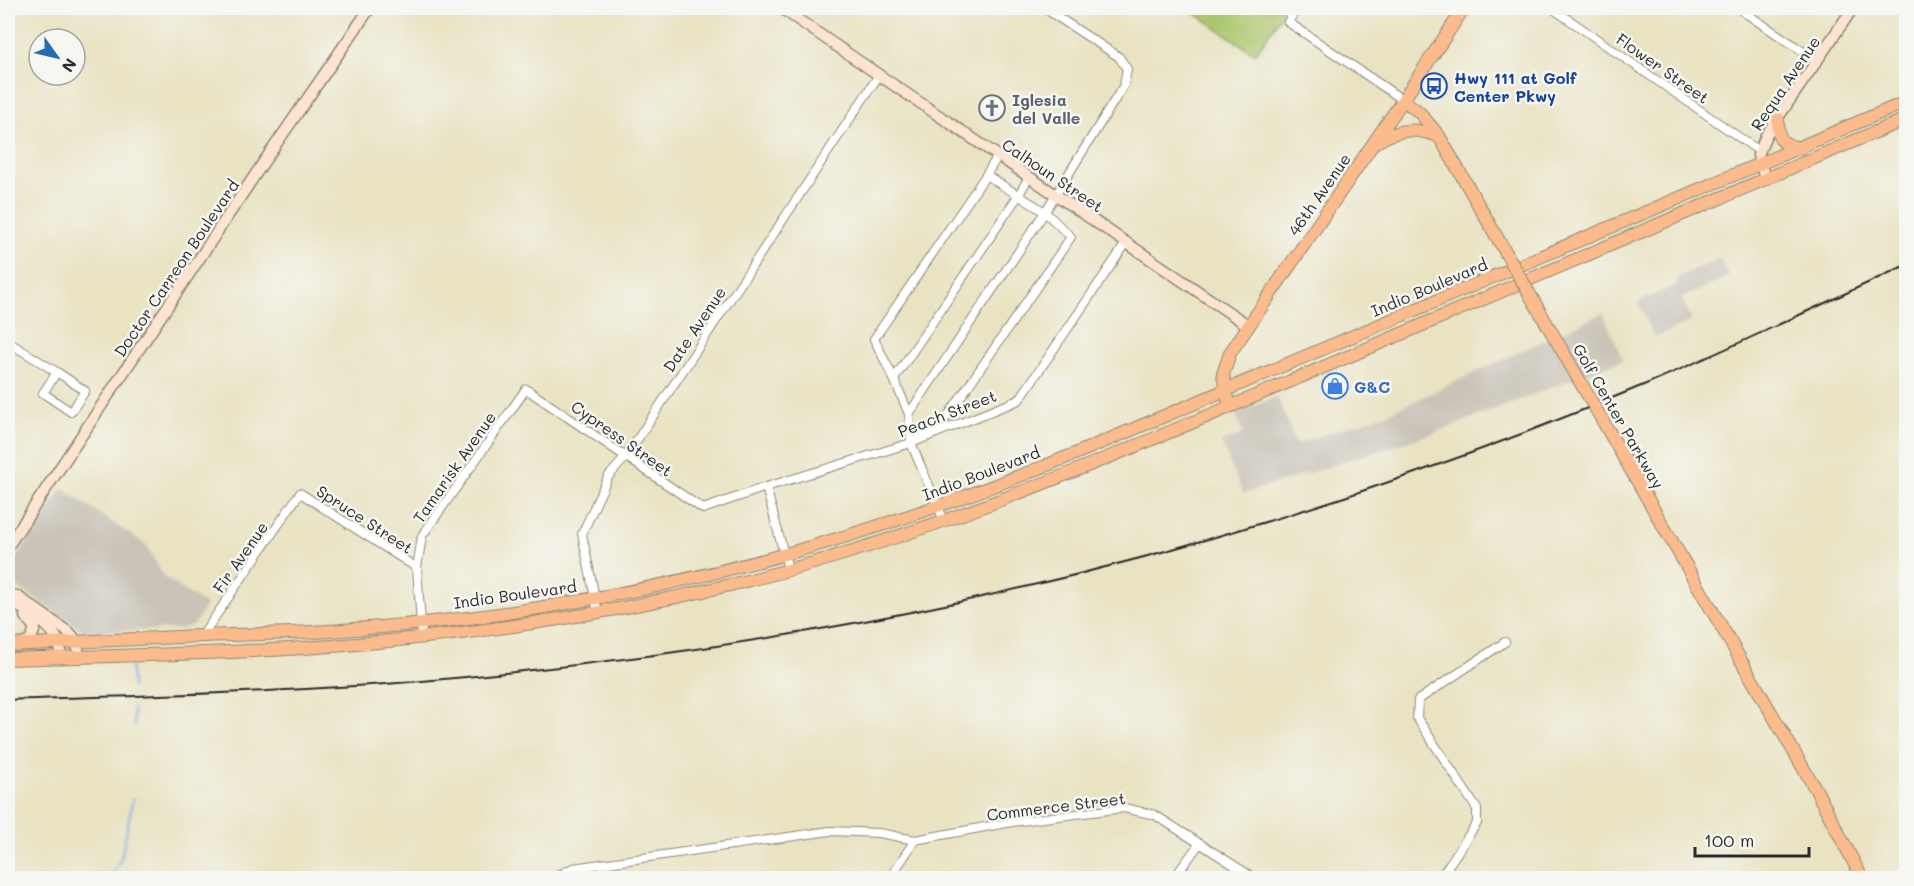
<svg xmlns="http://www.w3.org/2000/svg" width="1914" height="886" font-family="Mali,sans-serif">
	<rect width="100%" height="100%" fill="#f6f6f2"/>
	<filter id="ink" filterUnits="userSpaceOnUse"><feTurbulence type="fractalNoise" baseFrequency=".0167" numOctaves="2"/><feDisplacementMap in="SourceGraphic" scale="12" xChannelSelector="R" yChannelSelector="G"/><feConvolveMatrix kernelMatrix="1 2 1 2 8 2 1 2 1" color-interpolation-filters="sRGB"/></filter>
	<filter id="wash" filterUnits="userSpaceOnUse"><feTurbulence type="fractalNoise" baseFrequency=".008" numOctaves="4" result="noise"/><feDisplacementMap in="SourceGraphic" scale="24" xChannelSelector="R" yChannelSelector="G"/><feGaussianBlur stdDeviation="1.35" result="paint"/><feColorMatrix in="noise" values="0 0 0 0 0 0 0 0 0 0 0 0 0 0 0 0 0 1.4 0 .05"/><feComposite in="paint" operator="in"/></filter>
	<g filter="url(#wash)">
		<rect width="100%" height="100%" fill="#e9e3c2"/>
		<!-- industrial -->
		<g fill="#c9c3b8">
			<polygon points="1720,258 1728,277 1682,298 1692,321 1654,338 1638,302 1678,284 1676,278"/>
			<polygon points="1603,313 1623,360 1434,433 1243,494 1221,442 1243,434 1236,414 1277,396 1296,444 1386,414"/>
			<polygon points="63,489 146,545 164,577 206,605 194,625 182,629 85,632 8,581 8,570"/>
		</g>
		<!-- green -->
		<polygon fill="#abc66c" stroke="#6b784c" stroke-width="1.5" points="1187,8 1286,8 1255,54"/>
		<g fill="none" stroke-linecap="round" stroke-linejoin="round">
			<!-- stream -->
			<g stroke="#7db1ea" stroke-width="2">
				<polyline points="131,666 132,688"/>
				<polyline points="133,707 134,726"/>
				<polyline points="109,878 121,859 133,798"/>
			</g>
		</g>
	</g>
	<g filter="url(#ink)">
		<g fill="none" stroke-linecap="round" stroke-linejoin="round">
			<!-- street casing -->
			<g stroke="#8a8776" stroke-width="10">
				<g id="street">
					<polyline points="1297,8 1288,22 1403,100"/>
					<polyline points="1552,8 1759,151"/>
					<polyline points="1738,8 1817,61"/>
					<polyline points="986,175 998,156"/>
					<polyline points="8,342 55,371 57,372 85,391 71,412 43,393 57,372"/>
					<polyline points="894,379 874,339 986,175 1045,212 1071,237 947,417 919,437"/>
					<polyline points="909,414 1045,212 1124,85 1127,69 1119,57 1044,8"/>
					<polyline points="766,487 788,569"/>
					<polyline points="944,521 911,443 909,414 894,379 1018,196 1029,177"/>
					<polyline points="598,613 582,534 608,477 625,458 879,75"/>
					<polyline points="202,636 300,493 417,568"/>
					<polyline points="422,638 417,568 422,536 526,389 703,509 766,487 911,443 1019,400 1127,242"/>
					<polyline points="553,878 573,868 830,831 879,833 915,840 1012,822 1124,808 1155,815 1254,878"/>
					<polyline points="890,878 915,840"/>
					<polyline points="1174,878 1200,843"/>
					<polyline points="1440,878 1477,823 1477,809 1417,718 1418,700 1505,642"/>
				</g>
			</g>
			<!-- secondary casing -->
			<g stroke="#8a8776" stroke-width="13">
				<g id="secondary">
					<polyline points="781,8 879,75 1249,326"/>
					<polyline points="1765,179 1758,155 1766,135 1853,8"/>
					<polyline points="8,546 263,163 370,8"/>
					<polyline points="8,595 17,596 71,634 77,642 79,657"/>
					<path d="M12,604C27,609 54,628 59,643C60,647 60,653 60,658"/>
					<polyline points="24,644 31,639 35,628 25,616"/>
				</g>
			</g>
			<!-- primary casing -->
			<g stroke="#8a8776" stroke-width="14">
				<g id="primary">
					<polyline points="1403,100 1419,112 1439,136 1506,253"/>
					<path d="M1778,118C1778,138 1779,145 1801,148"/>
					<path d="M1378,141C1400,128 1415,128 1439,136"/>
					<polyline points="1228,399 1223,374 1230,353 1403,100 1464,8"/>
					<polyline points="1658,517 1816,790 1862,878"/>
					<path d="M8,645C72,642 136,639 200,636C247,634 295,634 343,630C412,625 482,618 550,606C732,577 907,523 1077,453L1906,102"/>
					<path d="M8,659C127,655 248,654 368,643C491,632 613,613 734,584C929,537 1113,456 1298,378C1501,292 1703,205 1906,119"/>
				</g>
			</g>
			<!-- street -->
			<use href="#street" stroke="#fff" stroke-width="8"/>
			<!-- secondary -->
			<use href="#secondary" stroke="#fde4d1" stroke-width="10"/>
			<!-- primary -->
			<use href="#primary" stroke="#fbbb8c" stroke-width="12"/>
			<!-- rail -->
			<path stroke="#2b2b2b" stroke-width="2" d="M8,700C146,695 284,693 422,681C602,665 783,640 959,602C1194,551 1425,477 1646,384C1734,347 1820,305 1906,265"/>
			<!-- primary-bridge casing -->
			<g stroke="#8a8776" stroke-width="14" stroke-linecap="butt">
				<polyline id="primary-bridge" points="1506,253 1658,517"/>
			</g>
			<!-- primary-bridge -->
			<use href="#primary-bridge" stroke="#fbbb8c" stroke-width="12"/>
		</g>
	</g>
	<!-- icons -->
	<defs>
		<g id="bus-ring" transform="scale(1.35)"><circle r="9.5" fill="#f6f6f2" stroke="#1a4fb4" stroke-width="1.5"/><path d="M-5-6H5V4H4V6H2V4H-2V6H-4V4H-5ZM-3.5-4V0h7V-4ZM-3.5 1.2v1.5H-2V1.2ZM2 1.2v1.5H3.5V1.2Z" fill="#1a4fb4"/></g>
		<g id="church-ring" transform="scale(1.35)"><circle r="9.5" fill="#f6f6f2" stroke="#6b7280" stroke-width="1.5"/><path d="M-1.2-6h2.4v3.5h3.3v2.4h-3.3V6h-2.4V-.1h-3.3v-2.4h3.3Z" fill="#6b7280"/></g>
		<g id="shop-ring" transform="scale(1.35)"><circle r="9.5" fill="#f6f6f2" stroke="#3f7fe0" stroke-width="1.5"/><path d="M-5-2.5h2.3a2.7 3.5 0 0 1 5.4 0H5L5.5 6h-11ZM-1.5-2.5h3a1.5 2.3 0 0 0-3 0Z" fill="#3f7fe0"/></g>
	</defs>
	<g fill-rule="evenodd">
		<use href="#bus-ring" x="1434" y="86"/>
		<use href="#church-ring" x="992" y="108"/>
		<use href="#shop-ring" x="1335" y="386"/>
	</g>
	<g text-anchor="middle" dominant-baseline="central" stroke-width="5" stroke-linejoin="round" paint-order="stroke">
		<!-- street labels -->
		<g font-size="16" fill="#2b2b2b" stroke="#f6f6f2">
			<text transform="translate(1663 68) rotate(35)">Flower Street</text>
			<text transform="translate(1785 83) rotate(-56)">Requa Avenue</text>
			<text transform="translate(1053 175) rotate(34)">Calhoun Street</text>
			<text transform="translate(1319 194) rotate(-55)">46th Avenue</text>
			<text transform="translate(176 268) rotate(-56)">Doctor Carreon Boulevard</text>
			<text transform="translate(1429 287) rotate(-23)">Indio Boulevard</text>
			<text transform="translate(694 329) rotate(-56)">Date Avenue</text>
			<text transform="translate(947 413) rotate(-21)">Peach Street</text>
			<text transform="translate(1619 416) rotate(60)">Golf Center Parkway</text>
			<text transform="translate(622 438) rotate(35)">Cypress Street</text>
			<text transform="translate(454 467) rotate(-55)">Tamarisk Avenue</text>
			<text transform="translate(981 473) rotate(-21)">Indio Boulevard</text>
			<text transform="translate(365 519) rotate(33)">Spruce Street</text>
			<text transform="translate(240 557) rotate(-55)">Fir Avenue</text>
			<text transform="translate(515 594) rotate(-8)">Indio Boulevard</text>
			<text transform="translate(1056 806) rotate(-7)">Commerce Street</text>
		</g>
		<!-- transit labels -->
		<g font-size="16" font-weight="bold" fill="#164399" stroke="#f6f6f2" text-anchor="start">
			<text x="1454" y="77">Hwy 111 at Golf<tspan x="1454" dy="18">Center Pkwy</tspan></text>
		</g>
		<!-- worship labels -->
		<g font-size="16" font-weight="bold" fill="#5b616d" stroke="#f6f6f2" text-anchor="start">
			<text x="1012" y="99">Iglesia<tspan x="1012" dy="18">del Valle</tspan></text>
		</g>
		<!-- shop labels -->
		<g font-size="16" font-weight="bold" fill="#366cbe" stroke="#f6f6f2" text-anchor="start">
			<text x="1354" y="386">G&amp;C</text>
		</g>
	</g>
	<!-- margin -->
	<rect width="1914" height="886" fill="none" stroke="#f6f6f2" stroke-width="30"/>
	<!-- north arrow -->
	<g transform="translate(57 57) rotate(124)"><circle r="28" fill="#f6f6f2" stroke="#a5a5a2" stroke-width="1.5"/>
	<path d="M0-4.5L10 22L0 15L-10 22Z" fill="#1f6fb2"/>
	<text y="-9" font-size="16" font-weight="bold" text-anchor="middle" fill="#2b2b2b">N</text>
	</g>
	<!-- scale -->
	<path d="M1695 847v9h114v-9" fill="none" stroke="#2b2b2b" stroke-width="3"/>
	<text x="1704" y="847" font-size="18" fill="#2b2b2b" stroke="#f6f6f2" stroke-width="4.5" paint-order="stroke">100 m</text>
</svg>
